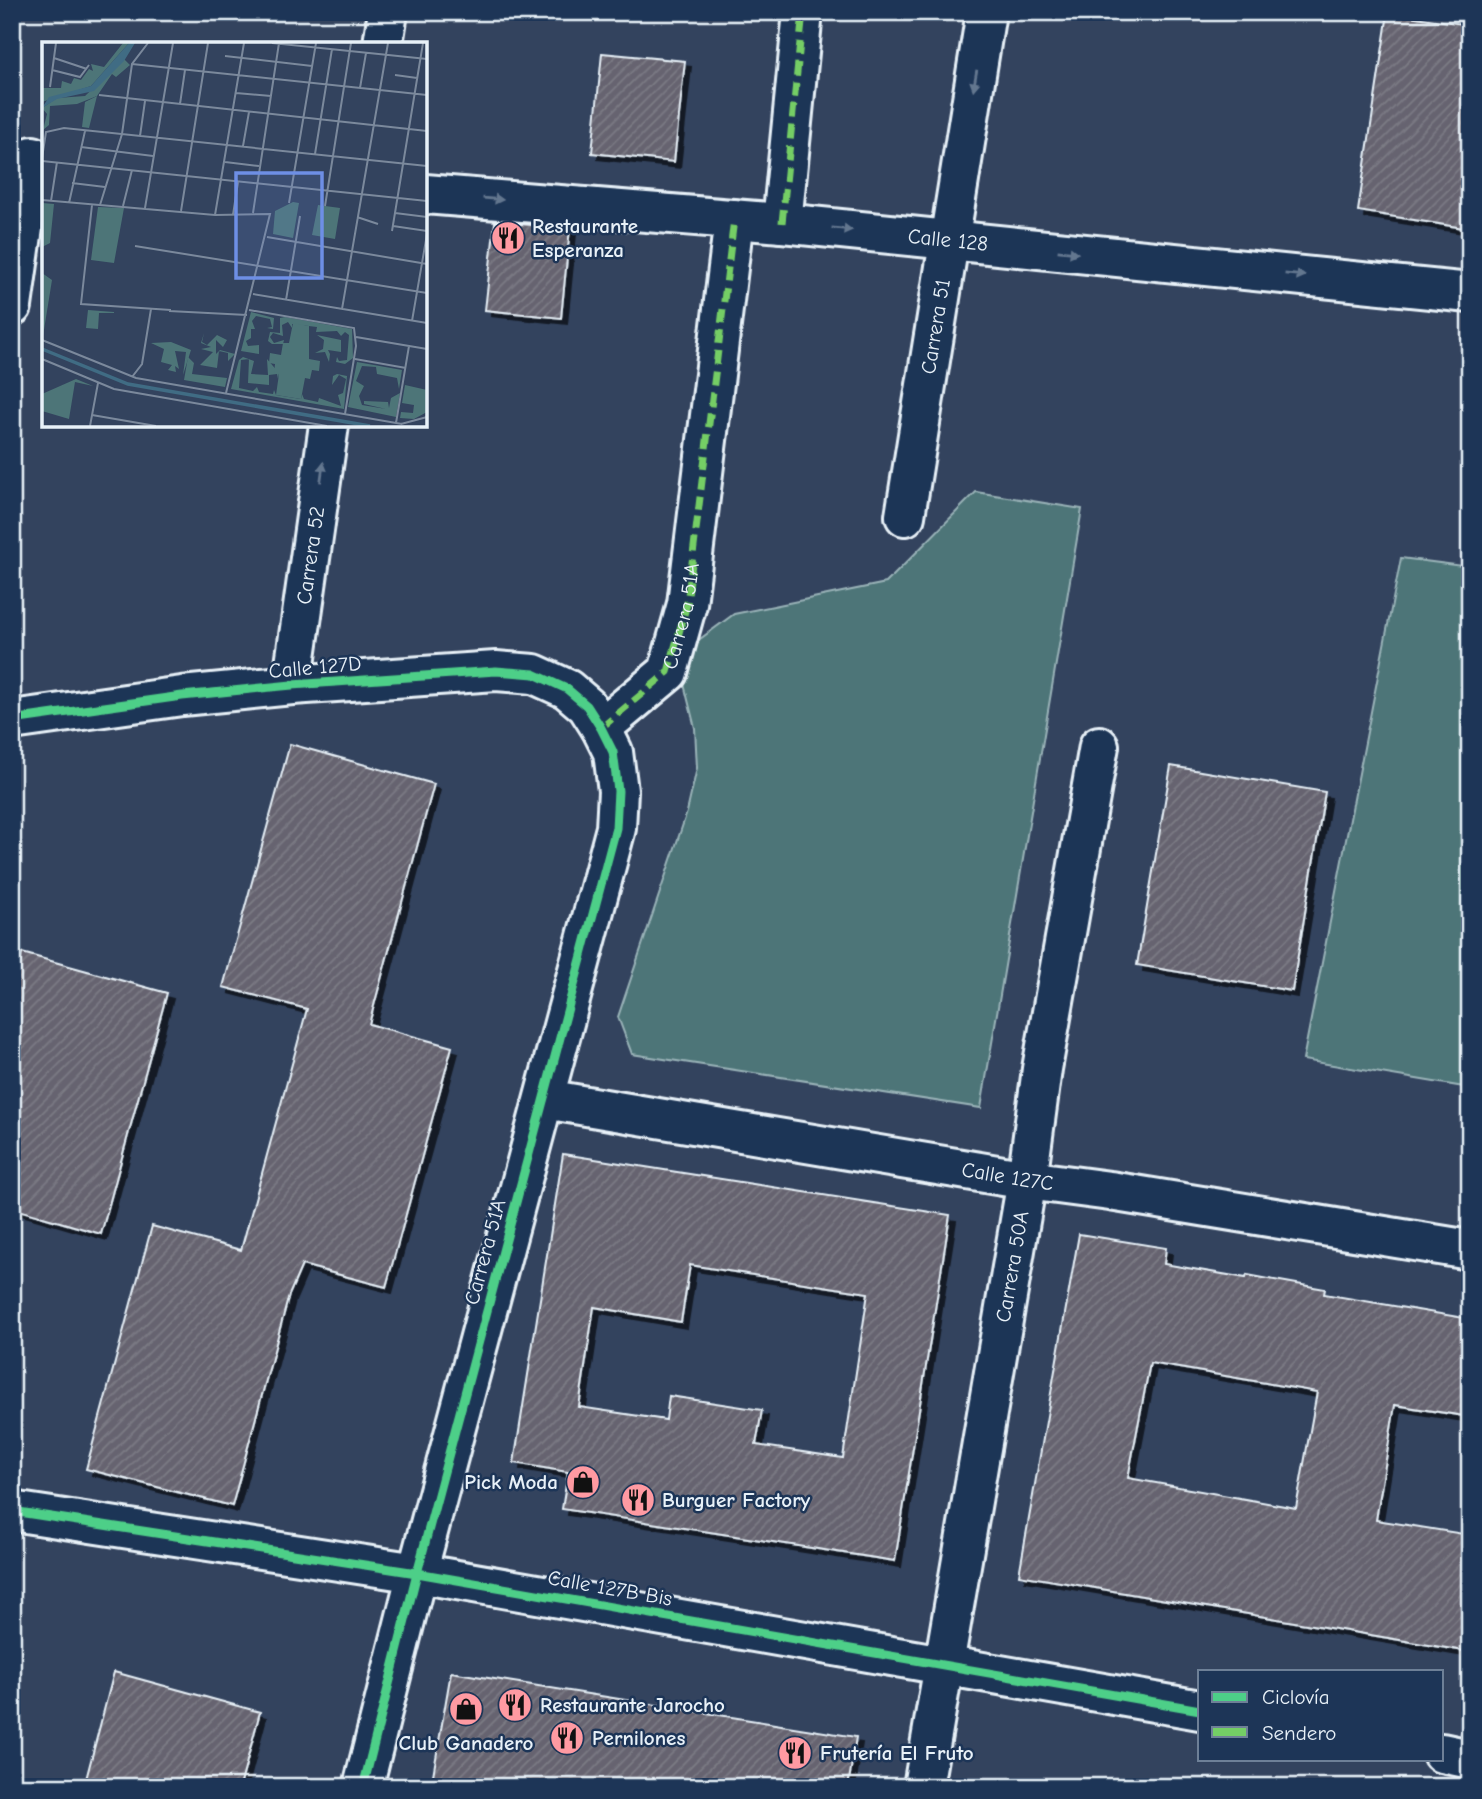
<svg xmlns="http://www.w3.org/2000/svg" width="1482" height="1799" font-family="'Comic Neue',sans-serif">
	<defs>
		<pattern id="building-hatch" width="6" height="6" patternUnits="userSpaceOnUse" patternTransform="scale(1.75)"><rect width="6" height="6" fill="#666470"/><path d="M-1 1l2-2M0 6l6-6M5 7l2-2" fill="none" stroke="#7c7b85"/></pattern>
		<filter id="shadow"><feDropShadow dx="6" dy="6" stdDeviation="0" flood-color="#0009"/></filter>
	</defs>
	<rect width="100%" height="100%" fill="#33435e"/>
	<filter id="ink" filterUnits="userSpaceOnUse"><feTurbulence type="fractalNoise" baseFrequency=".0143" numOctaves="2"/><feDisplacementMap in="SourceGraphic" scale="14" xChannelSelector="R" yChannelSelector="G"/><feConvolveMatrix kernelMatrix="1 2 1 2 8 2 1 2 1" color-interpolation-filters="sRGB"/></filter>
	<g filter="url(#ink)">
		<!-- grass -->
		<g fill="#4d7578" stroke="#9ab3b8" stroke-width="2">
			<polygon points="976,492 1082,509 981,1108 632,1054 618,1017 687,812 697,768 695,728 677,656 734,614 886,583"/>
			<polygon points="1401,558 1470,567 1470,1088 1303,1060"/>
		</g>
		<!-- building -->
		<g fill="url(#building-hatch)" stroke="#e8f1f8" stroke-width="2" fill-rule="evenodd" filter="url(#shadow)">
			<polygon points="1388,13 1470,25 1470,229 1358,211"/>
			<polygon points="602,53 685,61 674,162 592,153"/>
			<polygon points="495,222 570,228 561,318 485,310"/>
			<polygon points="290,744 434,784 369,1024 452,1047 386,1287 302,1265 289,1295 232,1506 86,1469 152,1226 241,1250 307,1009 223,987"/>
			<polygon points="1171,766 1325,792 1292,991 1137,965"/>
			<polygon points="22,953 167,993 101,1234 12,1208 12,990"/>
			<path d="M563,1154L950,1215L895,1561L562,1509L568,1472L514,1463ZM690,1265L868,1293L843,1458L756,1445L762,1410L669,1396L666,1420L579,1407L594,1307L681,1322Z"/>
			<path d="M1079,1234L1166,1248L1164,1264L1246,1278L1247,1275L1325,1289L1324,1294L1470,1319V1417L1395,1405L1376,1520L1470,1535V1652L1019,1575ZM1150,1363L1317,1392L1296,1508L1128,1478Z"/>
			<polygon points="114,1672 260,1712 240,1787 84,1787"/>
			<polygon points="451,1672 856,1737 848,1787 431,1787"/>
		</g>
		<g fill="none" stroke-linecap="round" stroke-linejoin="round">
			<!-- street casing -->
			<g stroke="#e8f1f8" stroke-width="44">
				<g id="street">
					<polyline points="383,44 388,12"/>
					<path id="s1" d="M425,194L782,223L1470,293"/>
					<polyline points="782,223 803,12"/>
					<polyline points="12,306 33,156"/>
					<path id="s2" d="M905,516L986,12"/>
					<path id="s3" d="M292,685L329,425"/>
					<polyline points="12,720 182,696 292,685 496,671 534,674 567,689 587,706 601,728 613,752 618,791 616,828 417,1573 363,1787"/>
					<path id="s4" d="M601,728L668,672L687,604L734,219"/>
					<path id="s5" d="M545,1099L1027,1180L1110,1191L1470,1250"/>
					<polyline points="12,1511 417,1573 1200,1710"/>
					<polyline points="1442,1753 1470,1759"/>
					<path id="s6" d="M923,1787L1027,1180L1042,1069L1099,746"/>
				</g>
			</g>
			<!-- street -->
			<use href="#street" stroke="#1d3557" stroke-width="38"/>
			<!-- quiet -->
			<g stroke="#74ce65" stroke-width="7" stroke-dasharray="14 7" stroke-linecap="butt">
				<polyline points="782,223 803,12"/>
				<polyline points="601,728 668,672 687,604 734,219"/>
			</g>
			<!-- cycleway casing -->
			<g stroke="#1d3557" stroke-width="13">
				<g id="cycleway">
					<polyline points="12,720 182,696 292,685 496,671 534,674 567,689 587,706 601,728 613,752 618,791 616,828 417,1573 363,1787"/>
					<polyline points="12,1511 417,1573 1200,1710"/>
				</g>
			</g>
			<!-- cycleway -->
			<use href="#cycleway" stroke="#4dcf88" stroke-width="9"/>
		</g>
		<!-- one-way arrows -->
		<defs><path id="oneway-solid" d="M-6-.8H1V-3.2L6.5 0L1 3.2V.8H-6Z" transform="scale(1.75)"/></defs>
		<g fill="#64778f">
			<use href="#oneway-solid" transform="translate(975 80) rotate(100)"/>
			<use href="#oneway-solid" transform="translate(493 199) rotate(5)"/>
			<use href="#oneway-solid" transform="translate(842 229) rotate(6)"/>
			<use href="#oneway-solid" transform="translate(1068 252) rotate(6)"/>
			<use href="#oneway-solid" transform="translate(1295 275) rotate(6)"/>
			<use href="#oneway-solid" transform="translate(322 472) rotate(-82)"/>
		</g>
	</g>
	<!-- icons -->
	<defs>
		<g id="restaurant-disc" transform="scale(1.75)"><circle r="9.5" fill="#ff9aa2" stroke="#1d3557"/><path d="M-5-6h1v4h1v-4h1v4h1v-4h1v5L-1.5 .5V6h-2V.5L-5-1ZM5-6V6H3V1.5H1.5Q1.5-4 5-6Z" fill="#111"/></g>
		<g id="shop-disc" transform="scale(1.75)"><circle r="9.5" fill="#ff9aa2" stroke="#1d3557"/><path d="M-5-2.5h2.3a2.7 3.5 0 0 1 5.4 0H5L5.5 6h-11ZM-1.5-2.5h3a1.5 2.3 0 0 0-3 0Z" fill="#111"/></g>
	</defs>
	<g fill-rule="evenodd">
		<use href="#restaurant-disc" x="508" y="238"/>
		<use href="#shop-disc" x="583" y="1482"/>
		<use href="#restaurant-disc" x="638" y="1500"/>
		<use href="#restaurant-disc" x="515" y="1705"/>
		<use href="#shop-disc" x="466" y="1709"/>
		<use href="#restaurant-disc" x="567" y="1738"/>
		<use href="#restaurant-disc" x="795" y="1753"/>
	</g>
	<g text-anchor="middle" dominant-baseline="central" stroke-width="5" stroke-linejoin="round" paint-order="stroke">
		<!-- poi labels -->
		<g font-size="21" font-weight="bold" fill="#e8f1f8" stroke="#1d3557" text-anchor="start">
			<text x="532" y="226">Restaurante<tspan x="532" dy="24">Esperanza</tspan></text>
			<text x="558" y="1482" text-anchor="end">Pick Moda</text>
			<text x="662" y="1500">Burguer Factory</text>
			<text x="540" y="1705">Restaurante Jarocho</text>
			<text x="592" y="1738">Pernilones</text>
			<text x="466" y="1743" text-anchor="middle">Club Ganadero</text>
			<text x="820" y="1753">Frutería El Fruto</text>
		</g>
		<!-- street labels -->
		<g font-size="21" fill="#e8f1f8" stroke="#1d3557">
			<text stroke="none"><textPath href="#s1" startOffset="525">Calle 128</textPath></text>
			<text stroke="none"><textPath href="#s2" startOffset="192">Carrera 51</textPath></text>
			<text stroke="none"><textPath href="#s3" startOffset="131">Carrera 52</textPath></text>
			<text stroke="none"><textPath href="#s4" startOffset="145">Carrera 51A</textPath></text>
			<text transform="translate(315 667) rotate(-5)">Calle 127D</text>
			<text stroke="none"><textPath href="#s5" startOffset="469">Calle 127C</textPath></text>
			<text transform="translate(485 1252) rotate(-75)">Carrera 51A</text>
			<text stroke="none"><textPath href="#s6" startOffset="528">Carrera 50A</textPath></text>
			<text transform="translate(610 1588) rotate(10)">Calle 127B Bis</text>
		</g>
	</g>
	<!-- overview -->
	<g transform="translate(42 42)">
		<rect width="385" height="385" fill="#33435e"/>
		<path d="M81,1H87L49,44L0,60V46H19L20,39L29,42L32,36L39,38L47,27L51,29L49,22L62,25ZM82,17L88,23L74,35L70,32L55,54L35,62L8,64L7,83L1,88L5,72L0,66L15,56L43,54ZM251,160L257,161L251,196L231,192L233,169ZM0,161L12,162L8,201L0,205ZM276,163L298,166L293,197L270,193ZM209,270L232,276L231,287L225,286L230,285L228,277L214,274L210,279L213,287H209V296L204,299L206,304L217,303V312L199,309ZM243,275L310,287L311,316L303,322L294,320L295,315L297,319L305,318L307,293L303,290L299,294L295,289L274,290L275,285L250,282V286L246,280L240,283L241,294L231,291L228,295L232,301L242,298L241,302H230L226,299L228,290L238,291V276ZM162,291L160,300L165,303L175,293L185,298L181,305L174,298V312L178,308L193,312L186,319V311L177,309L175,326L158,323L171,310L159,307L169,305L159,301ZM275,293L299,298V310L286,308L288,312L287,320L283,310L273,311L281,307L282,298ZM129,300L149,308L141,333L144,310L133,309L137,327L133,324L134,330L126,328L130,323L119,320L122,307L109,301ZM201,315L212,319L209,332L226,333L225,317L237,331L236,337L235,332L227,333V343L206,341L207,317L199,318L197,346L211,349L215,345L217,350L231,352L232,348L234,353L259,357L260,352L262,357L276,360L277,356L299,364L296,353L301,351L304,337L297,333L290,343L291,334L295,332L305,334L302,367L189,347L197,318ZM315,320L360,328L357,347L355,336L335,332L334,325L320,324L314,339L322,344L317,354L320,363L344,367L322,362V359L346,360L347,366L349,356L358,351L354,375L306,365Z" fill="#4d7578"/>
		<path d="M0,231L10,238L1,294L0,293Z" fill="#4d7578"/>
		<path d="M55,54L47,86L40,85L43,60ZM56,165L82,166L72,221L49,218ZM46,268L72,270V271H57L56,287L44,286ZM251,281L267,284V317L278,319L277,329L270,328L268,337L263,336L259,357L234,353L237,332L232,331L233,322L227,321L228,311L239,313L241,301H247ZM146,315L152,321L150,332L185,336L183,345L142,338ZM34,337L51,344L33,340L27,377L0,369V352ZM363,343L385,348V370L372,377L358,376L359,370L371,371L372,363L360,361Z" fill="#4d7578"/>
		<path d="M87,1H93L82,19L52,49L15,57L0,66L7,55L49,44Z" fill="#406c84"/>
		<path fill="none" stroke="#406c84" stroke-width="3.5" d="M0,307L86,342L328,384"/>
		<path fill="none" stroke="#7b899c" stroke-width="2" d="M230,1L385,17M183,14L270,24M12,16L45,27M90,22L385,53M10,28L38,35L47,23M353,33L375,36M8,45L14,1M318,46L324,11M194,51L229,54M57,53L385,89M138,62L143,28M98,94L103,59M201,104L207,70M39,105L111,114M273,112L290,7M0,116L4,90L22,86L385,124M0,119L385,159M183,120L217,124M30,141L63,145M0,158L173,173L228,172L184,351M9,159L15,120M27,161L43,89M247,161L274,1M50,163L39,262L129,268M58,163L80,92L90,22L106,1M81,164L90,128M283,164L309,1M103,166L131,1M139,169L166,1M211,171L237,1M353,171L385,175M173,173L202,1M191,173L196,140M315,175L336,182M351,184L385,189M350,189L381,1M225,195L385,222M93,204L385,251M211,252L385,281M244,258L258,174M300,267L346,1M207,268L312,286L314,304L303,372M127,269L205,273M370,279L385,192M314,295L385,307M0,298L94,336L360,382M0,317L72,347L285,384M313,317L364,326M90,335L100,322L109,267M50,373L114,384M354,381L367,304M359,382L385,375M48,384L56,341"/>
		<path fill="#6e8fe5" fill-opacity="0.15" stroke="#6e8fe5" stroke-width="3.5" d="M194,131H280V236H194Z"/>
		<rect width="385" height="385" fill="none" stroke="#e8f1f8" stroke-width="3.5"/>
	</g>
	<!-- margin -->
	<rect width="1482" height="1799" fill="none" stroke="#1d3557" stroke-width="42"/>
	<rect x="21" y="21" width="1440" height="1757" fill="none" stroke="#e8f1f8" stroke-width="2.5" filter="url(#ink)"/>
	<!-- legend -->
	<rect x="1198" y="1670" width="245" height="91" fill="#1d3557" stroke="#6e8097" stroke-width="2"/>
	<rect x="1212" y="1692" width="35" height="10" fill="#4dcf88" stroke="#6e8097" stroke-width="2"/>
	<text x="1262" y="1704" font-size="21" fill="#e8f1f8">Ciclovía</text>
	<rect x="1212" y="1727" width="35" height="10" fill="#74ce65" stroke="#6e8097" stroke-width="2"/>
	<text x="1262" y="1740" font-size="21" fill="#e8f1f8">Sendero</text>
</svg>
